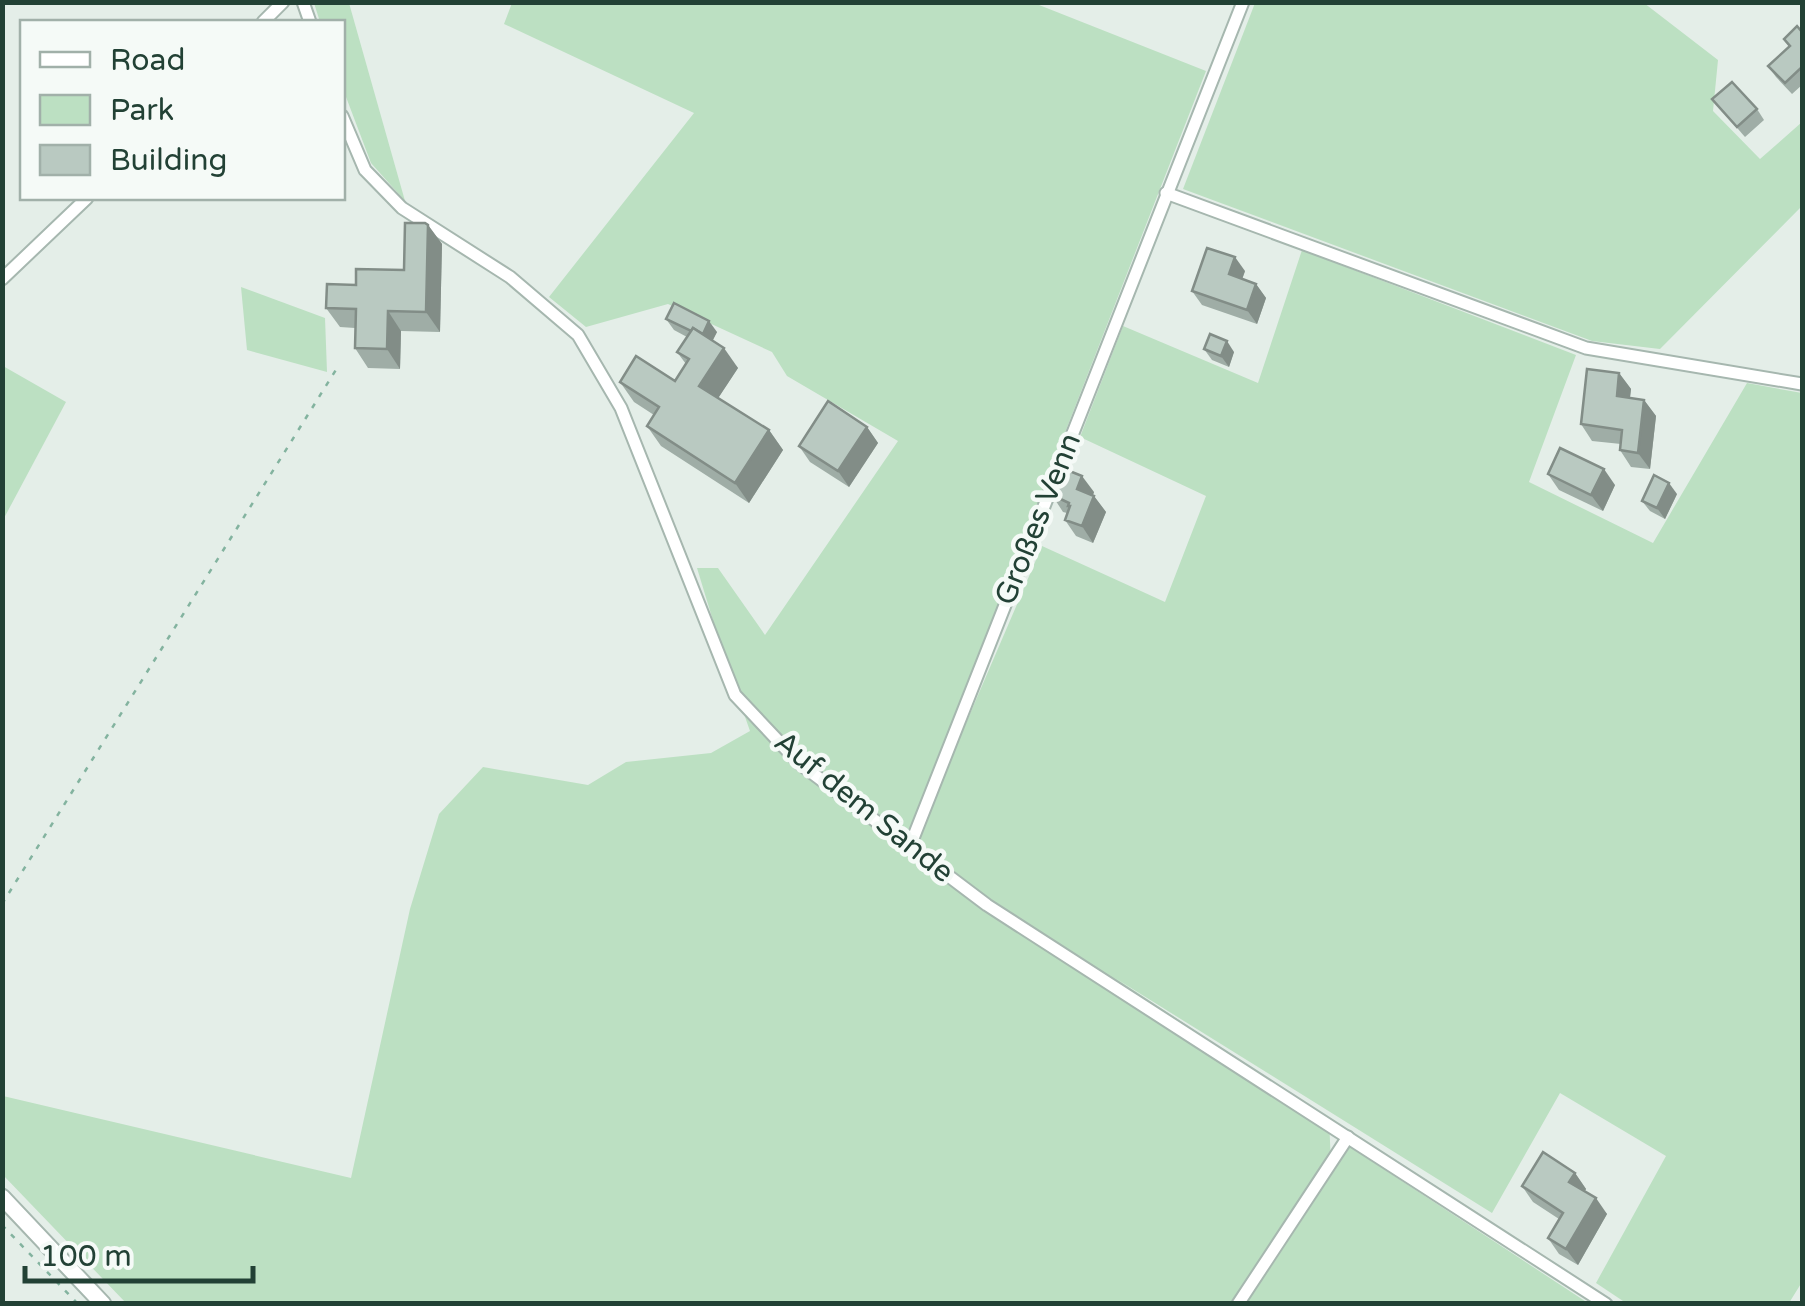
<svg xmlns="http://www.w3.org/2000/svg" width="1805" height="1306" font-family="'Varela Round',sans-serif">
	<rect width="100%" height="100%" fill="#e4eee8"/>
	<!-- green -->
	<g fill="#bce0c2">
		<polygon points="314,3 349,3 405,201 371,163 343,89 342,22 320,22"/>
		<polygon points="512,3 1034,3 1206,71 1045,484 945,772 1042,546 1165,602 1206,496 1080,437 1123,326 1258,383 1302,250 1576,355 1529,482 1653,543 1747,383 1802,393 1802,1282 1789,1303 1626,1303 1596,1283 1666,1156 1560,1093 1492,1213 1115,978 1329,1119 1331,1163 1240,1303 126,1303 3,1175 3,1096 351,1178 410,909 439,814 483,767 588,785 626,762 711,753 750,731 725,660 697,568 718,568 765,635 898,441 787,376 772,352 668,304 586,327 549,297 694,113 504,24"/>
		<polygon points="1255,3 1644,3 1718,60 1713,111 1760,159 1802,122 1802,206 1660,349 1592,341 1183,189"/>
		<polygon points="241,287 325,318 327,372 247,350"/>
		<polygon points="3,366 66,402 3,520"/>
		<polygon points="1350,1147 1588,1303 1247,1303"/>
	</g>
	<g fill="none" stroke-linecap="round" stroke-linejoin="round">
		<!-- minor casing -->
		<g stroke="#a6b7af" stroke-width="15">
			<g id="minor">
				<polyline points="303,2 310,22"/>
				<polyline points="263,22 283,2"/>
				<polyline points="342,116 365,170 402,208 510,277 578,335 621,408 735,695 799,763 987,905 1606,1304"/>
				<polyline points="1166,193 1586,348 1802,384"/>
				<polyline points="2,279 87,198"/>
				<polyline points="910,846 1243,2"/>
				<polyline points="1238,1304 1348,1137"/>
			</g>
		</g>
		<!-- tertiary casing -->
		<g stroke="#a6b7af" stroke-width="19">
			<polyline id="tertiary" points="2,1197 103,1304"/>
		</g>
		<!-- path -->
		<g stroke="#83b39f" stroke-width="2.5" stroke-dasharray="5 8" stroke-linecap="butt">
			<polyline points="2,904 339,365"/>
			<polyline points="2,1225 78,1304"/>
		</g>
		<!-- minor -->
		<use href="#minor" stroke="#fff" stroke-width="11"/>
		<!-- tertiary -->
		<use href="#tertiary" stroke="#fff" stroke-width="15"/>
	</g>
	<!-- wall -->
	<g fill="#9fada6">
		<polygon points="1802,32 1802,85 1792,94 1776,77 1768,66 1789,47 1784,39"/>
		<polygon points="1712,99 1757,109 1764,120 1745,137"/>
		<polygon points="428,225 442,244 440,332 401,331 400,369 368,368 355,348 355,328 340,327 326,308 404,270"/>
		<polygon points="1245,271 1242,279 1256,284 1266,298 1257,324 1202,305 1192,291"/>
		<polygon points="666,319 717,332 712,341 738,368 718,398 769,430 783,450 749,503 661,446 647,426 654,415 634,402 620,382 675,381 686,364 677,352 687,337 674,330"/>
		<polygon points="1204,349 1234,352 1229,367 1212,360"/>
		<polygon points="1619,373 1631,389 1630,398 1644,400 1656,416 1650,469 1631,467 1620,450 1621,444 1592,441 1581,424"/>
		<polygon points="867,427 878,443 849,487 810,462 799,446"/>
		<polygon points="1548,474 1615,485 1603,511 1559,490"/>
		<polygon points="1094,492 1093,495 1106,512 1093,543 1076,536 1065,520 1067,513 1063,512 1052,495"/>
		<polygon points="1677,494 1665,519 1650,511 1642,501"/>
		<polygon points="1575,1173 1586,1189 1585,1191 1607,1214 1578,1265 1559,1254 1548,1238 1559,1219 1533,1202 1522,1186"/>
	</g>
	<!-- shaded-wall -->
	<g fill="#828d87">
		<polygon points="428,225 442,244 440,332 426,312"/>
		<polygon points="1235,257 1245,271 1239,288 1229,274"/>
		<polygon points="1256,284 1266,298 1257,324 1247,310"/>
		<polygon points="388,311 401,331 400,369 387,349"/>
		<polygon points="709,321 717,332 709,348 701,337"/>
		<polygon points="1227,341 1234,352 1229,367 1221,356"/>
		<polygon points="724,348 738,368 713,406 699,386"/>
		<polygon points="1619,373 1631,389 1628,413 1617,396"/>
		<polygon points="1644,400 1656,416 1650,469 1638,453"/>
		<polygon points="867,427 878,443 849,487 838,471"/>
		<polygon points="769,430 783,450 749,503 735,483"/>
		<polygon points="1604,469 1615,485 1603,511 1591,495"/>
		<polygon points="1082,476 1094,492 1089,505 1077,489"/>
		<polygon points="1669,483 1677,494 1665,519 1657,508"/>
		<polygon points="1094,496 1106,512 1093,543 1082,526"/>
		<polygon points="1575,1173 1586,1189 1580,1198 1569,1182"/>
		<polygon points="1596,1198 1607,1214 1578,1265 1566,1249"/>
	</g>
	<!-- building -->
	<g fill="#b9c9c1" stroke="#828d87" stroke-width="2.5">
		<polygon points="1797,26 1802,32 1802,67 1785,83 1768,66 1790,46 1784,39"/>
		<polygon points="1732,82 1757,109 1737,127 1712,99"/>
		<polygon points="405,223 425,223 428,225 426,312 388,311 387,349 355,348 356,309 326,308 327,284 356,285 356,269 404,270"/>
		<polygon points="1207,248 1235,257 1229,274 1256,284 1247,310 1192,291"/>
		<polygon points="674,303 709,321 703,334 693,328 691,331 666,319"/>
		<polygon points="693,328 724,348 699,386 769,430 735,483 647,426 659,407 620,382 636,356 675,381 689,359 677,352"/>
		<polygon points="1210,334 1227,341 1221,356 1204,349"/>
		<polygon points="1587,369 1619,373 1617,396 1644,400 1638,453 1620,450 1622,430 1581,424"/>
		<polygon points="828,401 867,427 838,471 799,446"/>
		<polygon points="1560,448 1604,469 1591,495 1548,474"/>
		<polygon points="1062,468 1082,476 1077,489 1094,496 1082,526 1065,520 1070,506 1068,506 1069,503 1052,495"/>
		<polygon points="1654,475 1669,483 1657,508 1642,501"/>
		<polygon points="1543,1152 1575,1173 1569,1182 1596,1198 1566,1249 1548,1238 1563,1213 1522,1186"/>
	</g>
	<g text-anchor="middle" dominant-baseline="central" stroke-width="9" stroke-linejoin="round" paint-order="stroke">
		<!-- street labels -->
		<g font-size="30" fill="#224135" stroke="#f5faf7">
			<text transform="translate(1038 519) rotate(-68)">Großes Venn</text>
			<text transform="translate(864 807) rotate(39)">Auf dem Sande</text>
		</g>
	</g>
	<!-- border -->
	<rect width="1805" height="1306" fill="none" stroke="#224135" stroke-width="10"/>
	<!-- legend -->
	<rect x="20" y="20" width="325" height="180" fill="#f5faf7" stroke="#a1b0a9" stroke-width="2.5"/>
	<rect x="40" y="52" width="50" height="15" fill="#ffffff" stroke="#a1b0a9" stroke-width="2.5"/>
	<text x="110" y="70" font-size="30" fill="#224135">Road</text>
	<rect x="40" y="95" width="50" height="30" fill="#bce0c2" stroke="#a1b0a9" stroke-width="2.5"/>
	<text x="110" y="120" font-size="30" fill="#224135">Park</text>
	<rect x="40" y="145" width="50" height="30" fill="#b9c9c1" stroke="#a1b0a9" stroke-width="2.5"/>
	<text x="110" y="170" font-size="30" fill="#224135">Building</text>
	<!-- scale -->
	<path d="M25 1266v15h228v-15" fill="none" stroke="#224135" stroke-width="5"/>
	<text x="40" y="1266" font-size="30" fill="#224135" stroke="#f5faf7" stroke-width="8" paint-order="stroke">100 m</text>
</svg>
